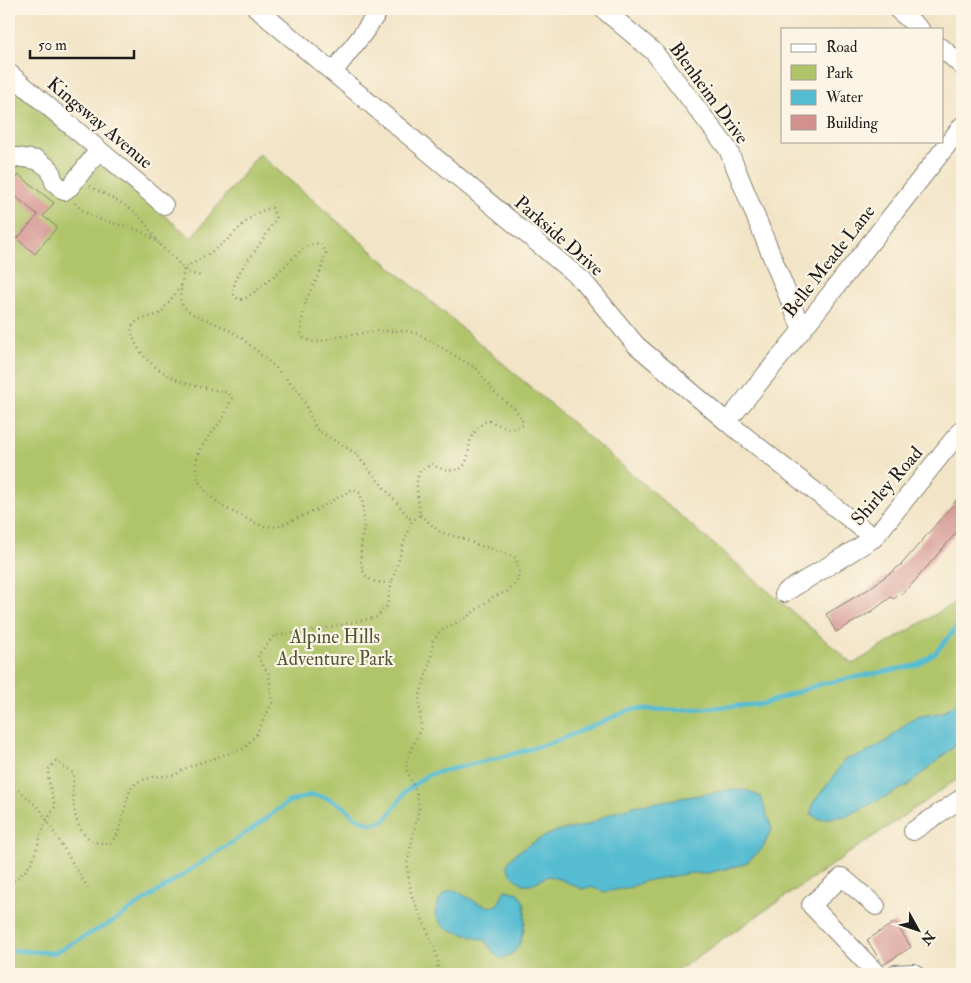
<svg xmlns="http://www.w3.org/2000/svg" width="971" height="983" font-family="'IM FELL Double Pica',serif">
	<rect width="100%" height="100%" fill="#fcf5e5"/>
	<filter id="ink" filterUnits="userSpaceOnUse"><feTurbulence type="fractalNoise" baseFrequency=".02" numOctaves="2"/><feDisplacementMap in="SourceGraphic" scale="10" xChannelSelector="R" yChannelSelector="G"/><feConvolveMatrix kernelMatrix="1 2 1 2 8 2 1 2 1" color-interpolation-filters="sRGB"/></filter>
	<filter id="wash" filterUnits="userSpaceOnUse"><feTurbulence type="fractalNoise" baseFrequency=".0096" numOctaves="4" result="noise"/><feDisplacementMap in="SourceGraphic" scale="20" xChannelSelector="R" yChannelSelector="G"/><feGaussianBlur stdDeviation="1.12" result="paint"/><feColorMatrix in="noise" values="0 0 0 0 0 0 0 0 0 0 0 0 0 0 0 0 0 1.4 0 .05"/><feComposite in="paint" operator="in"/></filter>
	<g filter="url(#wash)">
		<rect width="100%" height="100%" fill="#f2e4c6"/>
		<!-- green -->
		<polygon fill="#b0c56a" stroke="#667043" points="9,85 191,238 259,154 853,664 962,598 962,776 672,974 9,974"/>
		<!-- water -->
		<g fill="#54bcd1" stroke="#386c76">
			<polygon points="962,701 962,740 907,786 847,816 818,819 811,814 813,803 834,776 844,760 864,754 885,742 908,722 920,716 941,713 958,702"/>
			<path d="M734,789L749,791L761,797L772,829L762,849L745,864L704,874L691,873L645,881L631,887L605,892L590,887L582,889L562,880L548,876L532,884H523C515,879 509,874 507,864L516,853L537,840L557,831L585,826L611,813L634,806Z"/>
			<path d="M454,890C464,894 488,913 498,904C501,900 502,894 505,890L519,893C521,898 525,902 525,908C526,922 523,945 512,954C509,956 504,957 501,959L495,955L486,941L445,928L439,921L435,914C438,902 441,891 454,890Z"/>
		</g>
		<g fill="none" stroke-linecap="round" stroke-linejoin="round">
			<!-- stream -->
			<polyline stroke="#54bcd1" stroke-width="4.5" points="9,950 54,953 112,922 252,829 288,802 312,795 327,798 343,806 355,817 371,824 385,820 398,803 405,792 427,775 506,756 557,741 632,709 679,710 763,704 821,684 918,665 936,652 962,621"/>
		</g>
		<g id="blocks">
			<!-- building -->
			<g fill="#d3918e">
				<polygon points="19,175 54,203 43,216 57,227 35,254 17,239 38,215 9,191 9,188"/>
				<polygon points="962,494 962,526 907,590 893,599 891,597 871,612 836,632 826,614 867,590 901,565"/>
				<polygon points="895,922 911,947 883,965 867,940"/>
			</g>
		</g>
	</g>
	<g filter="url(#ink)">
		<use href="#blocks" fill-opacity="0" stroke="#878071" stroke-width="1"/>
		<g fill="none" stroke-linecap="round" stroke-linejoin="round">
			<!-- minor casing -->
			<g stroke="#878071" stroke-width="20">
				<g id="minor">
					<polyline points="257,9 583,281 636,345 727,422 874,538"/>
					<polyline points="603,9 654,52 728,149 802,330"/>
					<polyline points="897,9 920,29"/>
					<polyline points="942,48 962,66"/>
					<polyline points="333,72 362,35 380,9"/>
					<polyline points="9,73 164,205"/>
					<polyline points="9,162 16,157 37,160 50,169 54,182 64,191 70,187 99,150"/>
					<polyline points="727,422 802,330 962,126"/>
					<polyline points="784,593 874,538 962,429"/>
					<polyline points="913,831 962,798"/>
					<polyline points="876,906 842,877 811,905 877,974"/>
					<polyline points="895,974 914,973"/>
				</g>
			</g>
			<!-- path -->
			<g stroke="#878071" stroke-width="2.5" stroke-dasharray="1 4" stroke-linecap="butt">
				<path d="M90,186C102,194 114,198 126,206C141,215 150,230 160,245"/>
				<path d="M75,203C97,229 131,219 156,241"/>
				<polyline points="160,245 189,273 202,276"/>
				<path d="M181,286L160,314L138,320L131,327C135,361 171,381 201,387C210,389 219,390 228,393L232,398L223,418L199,450L196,460V470L199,482L207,493L223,507L262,526L277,527L314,511L353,489L360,493C363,502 364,514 364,524C363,540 352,577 377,582C383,583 386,583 392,581L409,527L412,521L420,515C419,504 413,478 421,470C424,468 429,466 432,464C440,469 446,471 455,470C471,469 467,448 471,438C475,430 480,425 487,420L510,429L523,425L522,419L515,409L496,394L477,369L419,334L406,331H377L331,338L319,342L309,341L304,338L301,333L303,313L306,300L319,275L326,253L320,243C305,244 299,253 288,263C278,273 267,282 256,291C250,295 246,299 239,300L233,294C234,274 246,264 257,248C264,239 270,228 276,218L272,208C254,210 240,228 227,240C215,251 198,260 184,268L180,299L183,306L190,313L226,328L242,338L275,367L300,393L316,429L355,453L412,521"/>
				<polyline points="420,515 440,532 465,539 477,545 490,548 516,558 519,569 518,580 508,591 493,597 467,617 440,631 433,641 431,659 419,698 421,728 408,757 406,769 417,795 419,808 407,864 411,894 434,946 438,962 438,974"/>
				<polyline points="9,787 21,792 40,809 89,890"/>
				<path d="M9,883C33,870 34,856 42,832C45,823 50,815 55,807L49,782L48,770L56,761L74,774C72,794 71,828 91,840C95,843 104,843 110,844L118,834L130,789L137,782L151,777L175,775L184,769L196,764L245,748L257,733L272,703L269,674L261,663L258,655L274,636L317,630L377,617L387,606L392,581"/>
			</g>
			<!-- minor -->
			<use href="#minor" stroke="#fff" stroke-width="18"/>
		</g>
	</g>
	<g text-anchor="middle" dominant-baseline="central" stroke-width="4.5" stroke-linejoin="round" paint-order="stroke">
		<!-- street labels -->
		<g font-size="19" fill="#1c1c1c" stroke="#fcf5e5">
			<text transform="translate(709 93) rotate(54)">Blenheim Drive</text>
			<text transform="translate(100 123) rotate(40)">Kingsway Avenue</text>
			<text transform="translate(559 236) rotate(41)">Parkside Drive</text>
			<text transform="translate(829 261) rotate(-52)">Belle Meade Lane</text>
			<text transform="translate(887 486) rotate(-49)">Shirley Road</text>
		</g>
		<!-- park labels -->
		<g font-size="19" fill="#505737" stroke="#fcf5e5">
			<text x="335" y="637">Alpine Hills<tspan x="335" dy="22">Adventure Park</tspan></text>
		</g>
	</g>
	<!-- margin -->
	<rect width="971" height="983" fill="none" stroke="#fcf5e5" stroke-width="30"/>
	<!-- legend -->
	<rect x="781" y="28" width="162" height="115" fill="#fcf5e5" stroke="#a29e95"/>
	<rect x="791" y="44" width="25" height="8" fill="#ffffff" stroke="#a29e95"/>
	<text x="826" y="52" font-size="15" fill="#1c1c1c">Road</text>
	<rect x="791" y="65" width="25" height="15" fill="#b0c56a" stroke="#a29e95"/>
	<text x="826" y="78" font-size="15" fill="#1c1c1c">Park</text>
	<rect x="791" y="90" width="25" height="15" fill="#54bcd1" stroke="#a29e95"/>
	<text x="826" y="102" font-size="15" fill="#1c1c1c">Water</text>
	<rect x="791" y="115" width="25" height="15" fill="#d3918e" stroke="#a29e95"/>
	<text x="826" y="128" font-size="15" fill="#1c1c1c">Building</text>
	<!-- north arrow -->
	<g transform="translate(918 930) rotate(130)" stroke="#fcf5e5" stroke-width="4" paint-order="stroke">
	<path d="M0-4L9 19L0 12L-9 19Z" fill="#1c1c1c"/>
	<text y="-8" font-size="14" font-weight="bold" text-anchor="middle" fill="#1c1c1c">N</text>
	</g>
	<!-- scale -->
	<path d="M30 50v8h104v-8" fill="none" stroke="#1c1c1c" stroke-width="2.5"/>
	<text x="38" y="50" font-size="15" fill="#1c1c1c" stroke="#fcf5e5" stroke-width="4" paint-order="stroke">50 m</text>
</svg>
